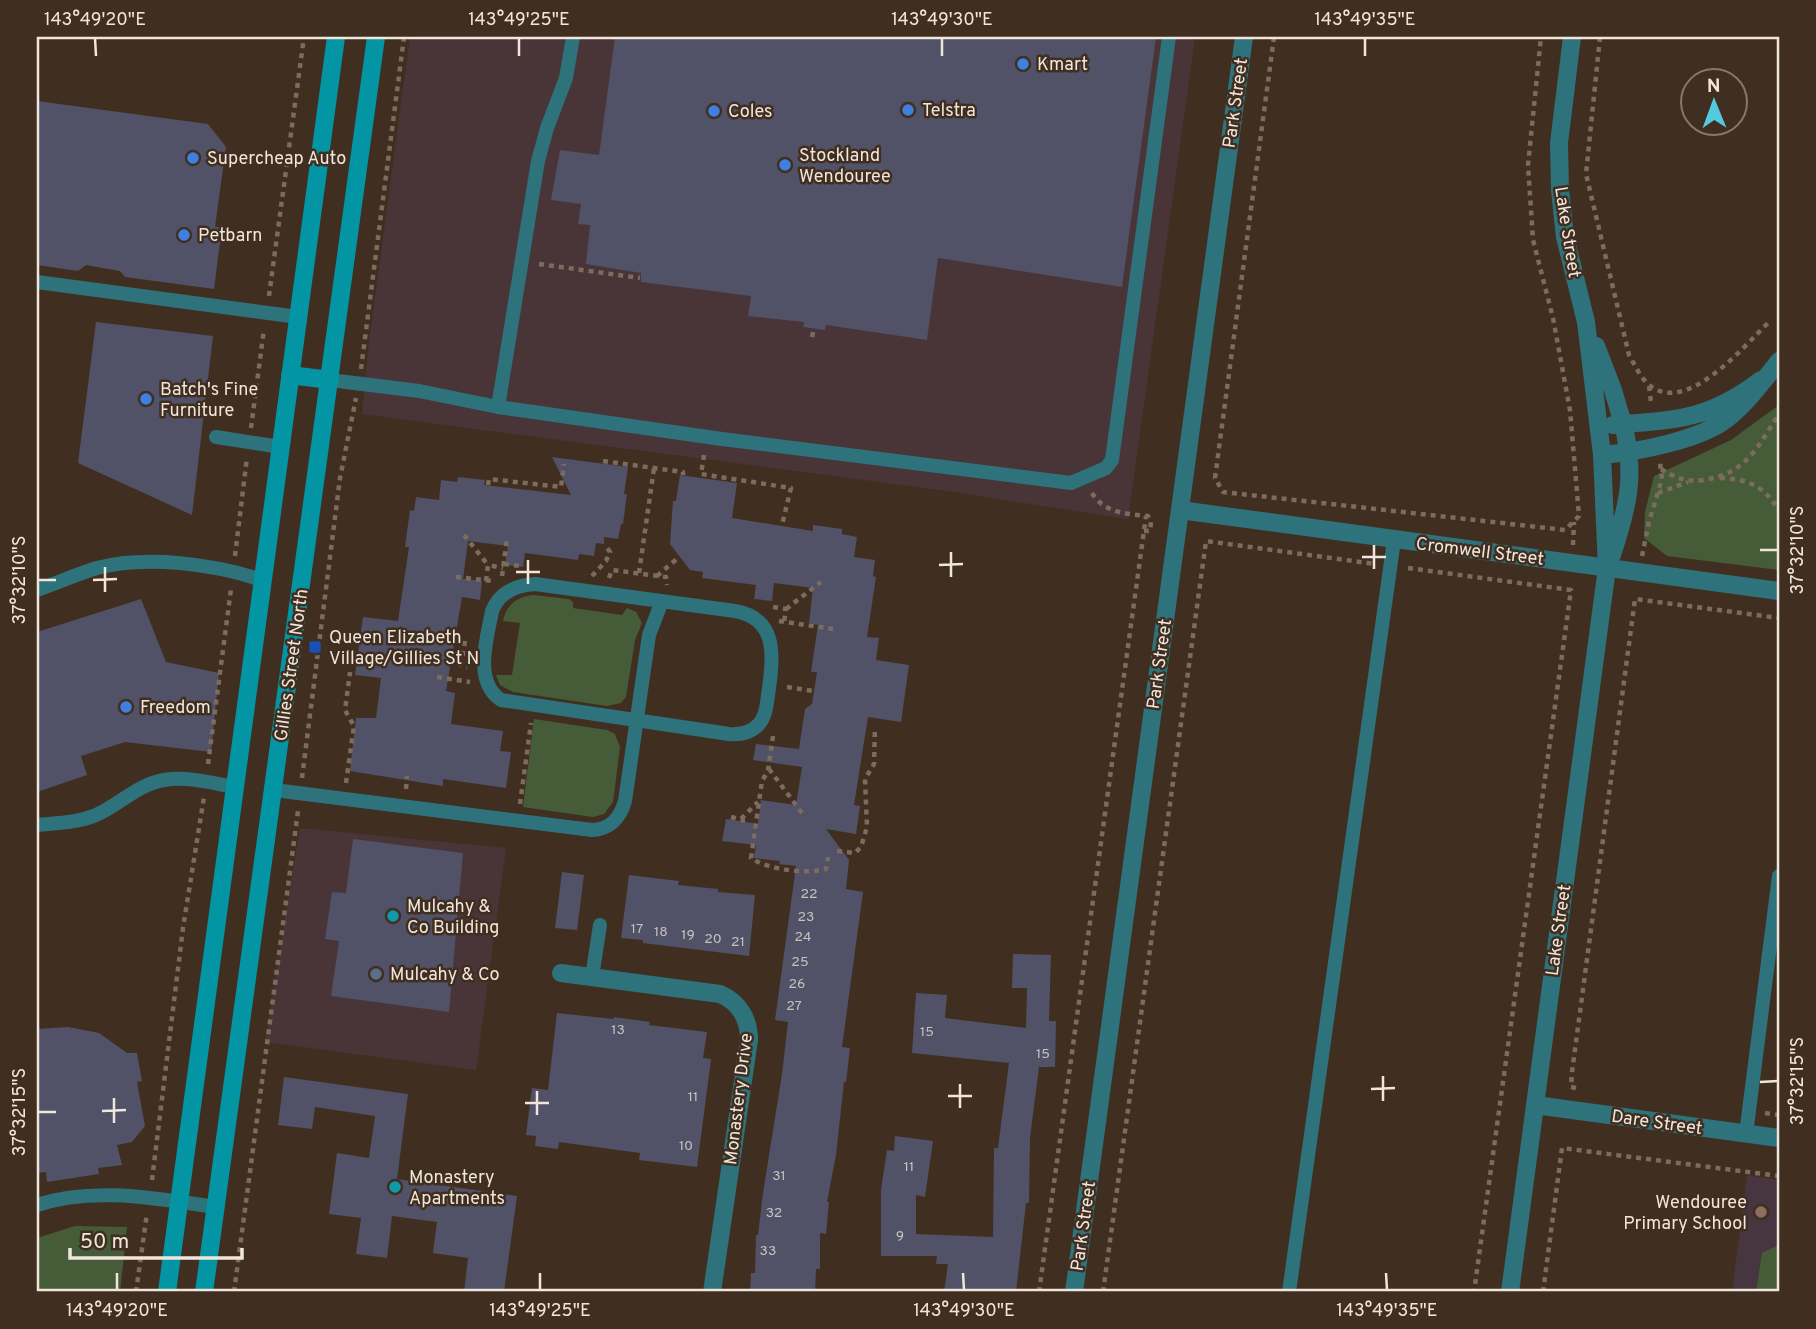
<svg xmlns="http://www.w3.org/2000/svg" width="1816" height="1329" font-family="Overpass,sans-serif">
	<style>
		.commercial { fill: #493538 }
		.education { fill: #47353f }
		.green { fill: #465c39 }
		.building { fill: #515167 }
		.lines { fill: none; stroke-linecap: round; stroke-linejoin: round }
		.path { stroke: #7b6c5e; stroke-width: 4.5; stroke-dasharray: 5 5; stroke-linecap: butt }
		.service { stroke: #2e727b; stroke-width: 14 }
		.minor { stroke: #2e727b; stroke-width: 18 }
		.secondary { stroke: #0395a3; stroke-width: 18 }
		.ticks { fill: none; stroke: #f1e6dc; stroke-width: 2.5 }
		.shop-dot { fill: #3f7fe0; stroke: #402f20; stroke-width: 2.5 }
		.transit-dot { fill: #1a4fb4; stroke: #402f20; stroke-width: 2.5 }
		.culture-dot { fill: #0f9aa8; stroke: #402f20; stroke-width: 2.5 }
		.service-dot { fill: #5c6f8a; stroke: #402f20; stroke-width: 2.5 }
		.education-dot { fill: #8d6e63; stroke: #402f20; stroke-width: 2.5 }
		.labels { text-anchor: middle; stroke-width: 5; stroke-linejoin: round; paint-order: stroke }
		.number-label { font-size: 14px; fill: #c9c1bf }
		.poi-label { font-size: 18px; fill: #f1e6dc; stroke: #402f20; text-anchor: start }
		.street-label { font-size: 18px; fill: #f1e6dc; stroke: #402f20 }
		.neatline { fill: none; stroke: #f1e6dc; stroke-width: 2.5 }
		.ticks-label { font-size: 18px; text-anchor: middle; fill: #f1e6dc }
	</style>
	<rect width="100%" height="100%" fill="#402f20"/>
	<path class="commercial" d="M 410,37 L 1195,37 L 1128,519 L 940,490 L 362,414 L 368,350 Z
		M 300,828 L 506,848 L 476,1070 L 265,1042 Z"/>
	<path class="education" d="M 1747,1175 L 1779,1180 L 1779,1292 L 1732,1292 Z"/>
	<path class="green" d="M 1779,405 L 1779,570 L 1667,556 L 1644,538 L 1645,512 L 1654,476 L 1731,440 Z
		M 533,595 L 569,599 L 573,602 L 573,608 L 622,615 L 627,608 L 636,612 L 642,623 L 635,640 L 626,697 L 621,703 L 607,706 L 513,692 L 500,685 L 496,675 L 512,675 L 520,623 L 503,621 C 506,605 517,597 533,595 Z
		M 534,719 L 607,730 L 615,734 L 620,747 L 613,802 L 604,814 L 593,817 L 523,807 Z
		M 75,1226 L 127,1227 L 120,1292 L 37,1292 L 37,1238 Z
		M 1779,1245 L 1779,1292 L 1756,1292 L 1762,1253 Z"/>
	<path class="building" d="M 615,37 L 1156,37 L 1122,287 L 938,258 L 927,340 L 826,325 L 825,330 L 803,327 L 804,322 L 748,316 L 751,296 L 641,282 L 641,273 L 586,264 L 590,225 L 578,224 L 581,204 L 551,200 L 560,150 L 599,155 Z
		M 37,101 L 208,124 L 226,147 L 215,227 L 222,227 L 214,289 L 125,277 L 120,271 L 86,265 L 78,271 L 37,265 Z
		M 96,322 L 213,336 L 192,515 L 78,463 Z
		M 552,457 L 628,467 L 624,494 L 627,494 L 623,524 L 621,524 L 618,539 L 604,537 L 604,544 L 596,543 L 594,556 L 579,554 L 578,560 L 525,553 L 523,567 L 505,565 L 508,546 L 468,541 L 463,579 L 482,581 L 480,600 L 462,597 L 446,691 L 455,693 L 451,724 L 503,731 L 500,751 L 511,752 L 506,788 L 443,779 L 443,786 L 350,771 L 356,718 L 376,718 L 381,678 L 355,675 L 363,617 L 398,621 L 409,547 L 405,547 L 410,510 L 414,511 L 416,497 L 439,500 L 441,480 L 457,482 L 458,477 L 485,480 L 484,485 L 571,495 Z
		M 680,475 L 737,483 L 732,518 L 813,531 L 813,525 L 842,529 L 842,534 L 857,537 L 854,557 L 875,560 L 873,576 L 876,577 L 867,637 L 879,638 L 876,660 L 909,665 L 901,722 L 868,717 L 854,805 L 860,806 L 856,834 L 826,829 L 849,860 L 846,889 L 863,892 L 842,1047 L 850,1048 L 846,1082 L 844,1082 L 836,1155 L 827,1202 L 829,1202 L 826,1234 L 820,1233 L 820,1269 L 816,1269 L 815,1292 L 750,1292 L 751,1273 L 755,1273 L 756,1235 L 758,1235 L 763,1193 L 782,1074 L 788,1022 L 775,1020 L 796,866 L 779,864 L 780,861 L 754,858 L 756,845 L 722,841 L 726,819 L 758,824 L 761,800 L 796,805 L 802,767 L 753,760 L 756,744 L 799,749 L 805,709 L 812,704 L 817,672 L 811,672 L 818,625 L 809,623 L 813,588 L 774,583 L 772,601 L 754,599 L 756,585 L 702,578 L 703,572 L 690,570 L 670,544 L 673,501 L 676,501 Z
		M 141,599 L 166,662 L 219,673 L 211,752 L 125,742 L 81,756 L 87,775 L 37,792 L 37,632 Z
		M 353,839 L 463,853 L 449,1012 L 331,996 L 339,941 L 325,939 L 332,892 L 346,893 Z
		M 562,872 L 584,875 L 577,930 L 555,928 Z
		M 629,875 L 679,881 L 678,885 L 718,889 L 718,892 L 755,895 L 749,956 L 643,943 L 643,940 L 621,938 Z
		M 1013,954 L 1051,955 L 1049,1021 L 1056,1021 L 1055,1067 L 1039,1067 L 1030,1138 L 1029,1203 L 1026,1203 L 1016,1292 L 944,1292 L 948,1264 L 936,1264 L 937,1256 L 881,1256 L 881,1190 L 887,1150 L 894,1151 L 895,1136 L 933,1141 L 925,1197 L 916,1195 L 916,1234 L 993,1237 L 994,1148 L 998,1148 L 1009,1063 L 912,1053 L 916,993 L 947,995 L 945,1018 L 1026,1028 L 1027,988 L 1012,988 Z
		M 557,1013 L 614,1019 L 614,1017 L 650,1022 L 649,1025 L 707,1032 L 703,1058 L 711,1059 L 697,1167 L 639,1160 L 640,1153 L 559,1142 L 558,1149 L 535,1146 L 536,1136 L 526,1135 L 532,1088 L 548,1090 Z
		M 68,1027 L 99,1033 L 127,1053 L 137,1053 L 142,1081 L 137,1082 L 145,1126 L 132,1142 L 117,1145 L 122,1165 L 98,1168 L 99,1174 L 47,1182 L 46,1172 L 37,1173 L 37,1029 Z
		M 284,1077 L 408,1094 L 397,1179 L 517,1196 L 504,1292 L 464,1292 L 468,1258 L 433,1253 L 437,1222 L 392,1216 L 387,1258 L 356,1254 L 361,1218 L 329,1214 L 337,1153 L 369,1158 L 375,1116 L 315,1107 L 312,1129 L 278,1125 Z"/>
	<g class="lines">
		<path class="path" d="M 1274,37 L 1215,478 L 1223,492 L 1565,530 L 1579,516 L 1570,410 L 1553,318 L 1533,240 L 1528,165 L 1541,37
			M 1600,37 L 1586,174 L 1629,355 C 1635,365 1639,375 1647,383 C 1684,419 1744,346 1768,323
			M 539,264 L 640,278
			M 269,296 L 304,37
			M 812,337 L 814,329
			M 361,369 L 404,37
			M 1649,386 L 1651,402
			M 251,428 L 264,329
			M 704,455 L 701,474 L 791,488 L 782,525
			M 603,461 L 683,472 L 683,475
			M 1661,469 C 1675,478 1686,482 1703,480 C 1746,474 1757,448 1779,414
			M 1720,478 C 1748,479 1765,486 1779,511
			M 488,485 L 489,479 L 561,487 L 564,464
			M 1092,493 C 1104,513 1127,514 1148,516 L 1151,522 L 1150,531 L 1144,531
			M 1658,493 L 1688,482
			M 464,535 L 488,565
			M 1573,545 L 1574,522
			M 235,556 L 247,457
			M 1642,556 L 1649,522 L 1662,479 L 1660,463
			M 504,564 L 520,566
			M 1408,568 L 1571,590 L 1474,1292
			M 639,573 L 654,468
			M 502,576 L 507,539
			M 592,576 L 606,561 L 610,552 L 606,546
			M 657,576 L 679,557
			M 456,577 L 493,581
			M 609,578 L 612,570 L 666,577 L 667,585
			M 486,581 L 488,565 L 503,568
			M 773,607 L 786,609 L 784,622
			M 786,609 L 821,582
			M 779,621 L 833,629
			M 465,641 L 461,665 L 467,667
			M 437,677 L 470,682
			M 787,687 L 813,691
			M 773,736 L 768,771 L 762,781 L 751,858 C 766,869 808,875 826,869 L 828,857
			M 208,764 L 231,589
			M 769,769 L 802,813
			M 302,778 L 340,478 L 356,398
			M 346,783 L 354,726 L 345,710 L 350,672
			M 406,789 L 407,776
			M 520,804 L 531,723
			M 731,817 L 743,820 L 742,825
			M 741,819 L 758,802
			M 837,851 L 855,853 L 861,847 L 867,827 L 865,779 L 874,764 L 875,727
			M 1576,1088 L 1571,1087 L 1572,1072 L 1635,599 L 1779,618
			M 1765,1113 L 1779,1115
			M 152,1180 L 183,928 L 204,797
			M 136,1292 L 147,1213
			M 234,1292 L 298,811
			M 1039,1292 L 1146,516
			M 1103,1292 L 1206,541 L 1375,564
			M 1543,1292 L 1562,1148 L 1779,1176"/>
		<path class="service" d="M 37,282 L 298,317
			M 330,380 L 419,391 L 498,407 L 722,439 L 1071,483 L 1106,468 L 1112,460 L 1169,37
			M 498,407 L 538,161 L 547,128 L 566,78 L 573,37
			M 216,437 L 280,447
			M 535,584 L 735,611 C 776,618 774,654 769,688 C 767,700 767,715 759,724 C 751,733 741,735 729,734 L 501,700 C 473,681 487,639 492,611 C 499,593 516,585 535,584 Z
			M 37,590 C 57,583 77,574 97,568 C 146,555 214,564 262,580
			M 274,790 L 592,830 C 611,829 620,818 625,801 L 649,635 L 662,601
			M 37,825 C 57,823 77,823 96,815 C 119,805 138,784 164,780 C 187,776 212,783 234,787
			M 592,977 L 600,925
			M 1746,1134 L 1779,876
			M 37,1205 C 95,1186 157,1199 216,1207
			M 1289,1292 L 1394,540"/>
		<path class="minor" d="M 1596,346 L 1613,390 L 1623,424 C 1681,420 1713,417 1761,380
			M 1602,455 C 1637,452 1701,440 1728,418 C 1747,403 1764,380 1779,361
			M 1180,510 L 1779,591
			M 1612,555 C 1628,506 1636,475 1623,424 L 1613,425
			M 561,973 L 720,994 C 739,1002 749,1019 749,1040 L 712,1292
			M 1535,1105 L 1779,1138
			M 1074,1292 L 1244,37
			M 1510,1292 L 1607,568 L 1602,455 L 1586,322 L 1565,237 L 1560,190 L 1559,143 L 1572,37"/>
		<path class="secondary" d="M 290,375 L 330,380
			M 167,1292 L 336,37
			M 204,1292 L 376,37"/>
	</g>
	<path class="ticks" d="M 95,38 L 96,56M 519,38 L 519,56M 942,38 L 942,56M 1365,38 L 1365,56M 1374,545 L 1374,569M 1760,550 L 1778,550M 951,552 L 951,577M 1362,557 L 1386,557M 528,560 L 528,584M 939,565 L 963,564M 105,567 L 105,592M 516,572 L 540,572M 38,580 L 56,580M 93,580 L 117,579M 1383,1076 L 1383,1101M 1760,1082 L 1778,1081M 960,1084 L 960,1108M 1371,1089 L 1395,1088M 537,1091 L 537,1115M 948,1096 L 972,1096M 114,1098 L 114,1123M 525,1103 L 549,1103M 102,1111 L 126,1110M 38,1112 L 56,1112M 117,1273 L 117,1290M 540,1273 L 540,1290M 963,1273 L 964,1290M 1386,1273 L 1387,1290"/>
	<g class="shop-dot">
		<circle cx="1023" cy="64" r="7"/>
		<circle cx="908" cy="110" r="7"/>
		<circle cx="714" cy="111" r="7"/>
		<circle cx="193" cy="158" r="7"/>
		<circle cx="785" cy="165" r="7"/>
		<circle cx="184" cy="235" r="7"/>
		<circle cx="146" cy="399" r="7"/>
		<circle cx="126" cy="707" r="7"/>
	</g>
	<rect class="transit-dot" x="308" y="640" width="14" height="14" rx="3.5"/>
	<g class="culture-dot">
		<circle cx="393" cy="916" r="7"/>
		<circle cx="395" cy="1187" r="7"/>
	</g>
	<circle class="service-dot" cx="376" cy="974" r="7"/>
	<circle class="education-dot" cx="1761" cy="1212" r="7"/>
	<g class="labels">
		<g class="number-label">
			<text x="809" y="898">22</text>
			<text x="806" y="921">23</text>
			<text x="637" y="933">17</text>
			<text x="661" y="936">18</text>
			<text x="688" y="939">19</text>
			<text x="803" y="941">24</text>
			<text x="713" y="943">20</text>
			<text x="738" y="946">21</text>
			<text x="800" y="966">25</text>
			<text x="797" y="988">26</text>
			<text x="794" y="1010">27</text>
			<text x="618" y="1034">13</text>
			<text x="927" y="1036">15</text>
			<text x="1043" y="1058">15</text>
			<text x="693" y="1101">11</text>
			<text x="686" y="1150">10</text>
			<text x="909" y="1171">11</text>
			<text x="779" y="1180">31</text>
			<text x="774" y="1217">32</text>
			<text x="900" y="1240">9</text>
			<text x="768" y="1255">33</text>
		</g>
		<g class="poi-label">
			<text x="1037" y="70">Kmart</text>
			<text x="922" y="116">Telstra</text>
			<text x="728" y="117">Coles</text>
			<text x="799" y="161">Stockland<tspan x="799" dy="21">Wendouree</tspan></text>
			<text x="207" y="164">Supercheap Auto</text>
			<text x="198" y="241">Petbarn</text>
			<text x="160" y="395">Batch's Fine<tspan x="160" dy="21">Furniture</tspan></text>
			<text x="329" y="643">Queen Elizabeth<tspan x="329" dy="21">Village/Gillies St N</tspan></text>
			<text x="140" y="713">Freedom</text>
			<text x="407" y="912">Mulcahy &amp;<tspan x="407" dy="21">Co Building</tspan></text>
			<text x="390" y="980">Mulcahy &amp; Co</text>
			<text x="409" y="1183">Monastery<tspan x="409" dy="21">Apartments</tspan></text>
			<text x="1747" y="1208" text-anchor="end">Wendouree<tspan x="1747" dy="21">Primary School</tspan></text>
		</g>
		<g class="street-label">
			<text transform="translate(1235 103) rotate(-82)" y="6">Park Street</text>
			<text transform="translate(1568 232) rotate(81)" y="6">Lake Street</text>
			<text transform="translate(1480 551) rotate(7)" y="6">Cromwell Street</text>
			<text transform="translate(1159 664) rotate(-82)" y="6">Park Street</text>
			<text transform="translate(291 665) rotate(-82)" y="6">Gillies Street North</text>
			<text transform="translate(1558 930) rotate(-82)" y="6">Lake Street</text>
			<text transform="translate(738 1099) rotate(-83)" y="6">Monastery Drive</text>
			<text transform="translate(1657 1122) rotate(8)" y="6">Dare Street</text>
			<text transform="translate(1083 1226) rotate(-82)" y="6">Park Street</text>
		</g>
	</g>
	<rect width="1816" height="1329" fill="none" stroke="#402f20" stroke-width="77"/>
	<g transform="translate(1714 102) rotate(359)"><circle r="33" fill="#402f20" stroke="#87786b" stroke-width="2"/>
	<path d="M0-5L12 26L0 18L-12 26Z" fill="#54cade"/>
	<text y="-10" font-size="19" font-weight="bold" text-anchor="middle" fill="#f1e6dc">N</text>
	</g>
	<path d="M70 1248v10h172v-10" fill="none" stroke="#f1e6dc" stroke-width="3.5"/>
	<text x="80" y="1248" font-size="21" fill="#f1e6dc" stroke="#402f20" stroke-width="5" paint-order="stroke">50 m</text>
	<rect x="38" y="38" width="1740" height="1252" class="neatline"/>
	<g class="ticks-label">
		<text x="95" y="25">143°49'20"E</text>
		<text x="519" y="25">143°49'25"E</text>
		<text x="942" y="25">143°49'30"E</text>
		<text x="1365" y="25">143°49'35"E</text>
		<text transform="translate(1797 550) rotate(-90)" y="6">37°32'10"S</text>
		<text transform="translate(19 580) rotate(-90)" y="6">37°32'10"S</text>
		<text transform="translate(1797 1081) rotate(-90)" y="6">37°32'15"S</text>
		<text transform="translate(19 1112) rotate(-90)" y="6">37°32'15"S</text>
		<text x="117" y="1316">143°49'20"E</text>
		<text x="540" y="1316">143°49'25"E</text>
		<text x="964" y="1316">143°49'30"E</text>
		<text x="1387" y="1316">143°49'35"E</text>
	</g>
</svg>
